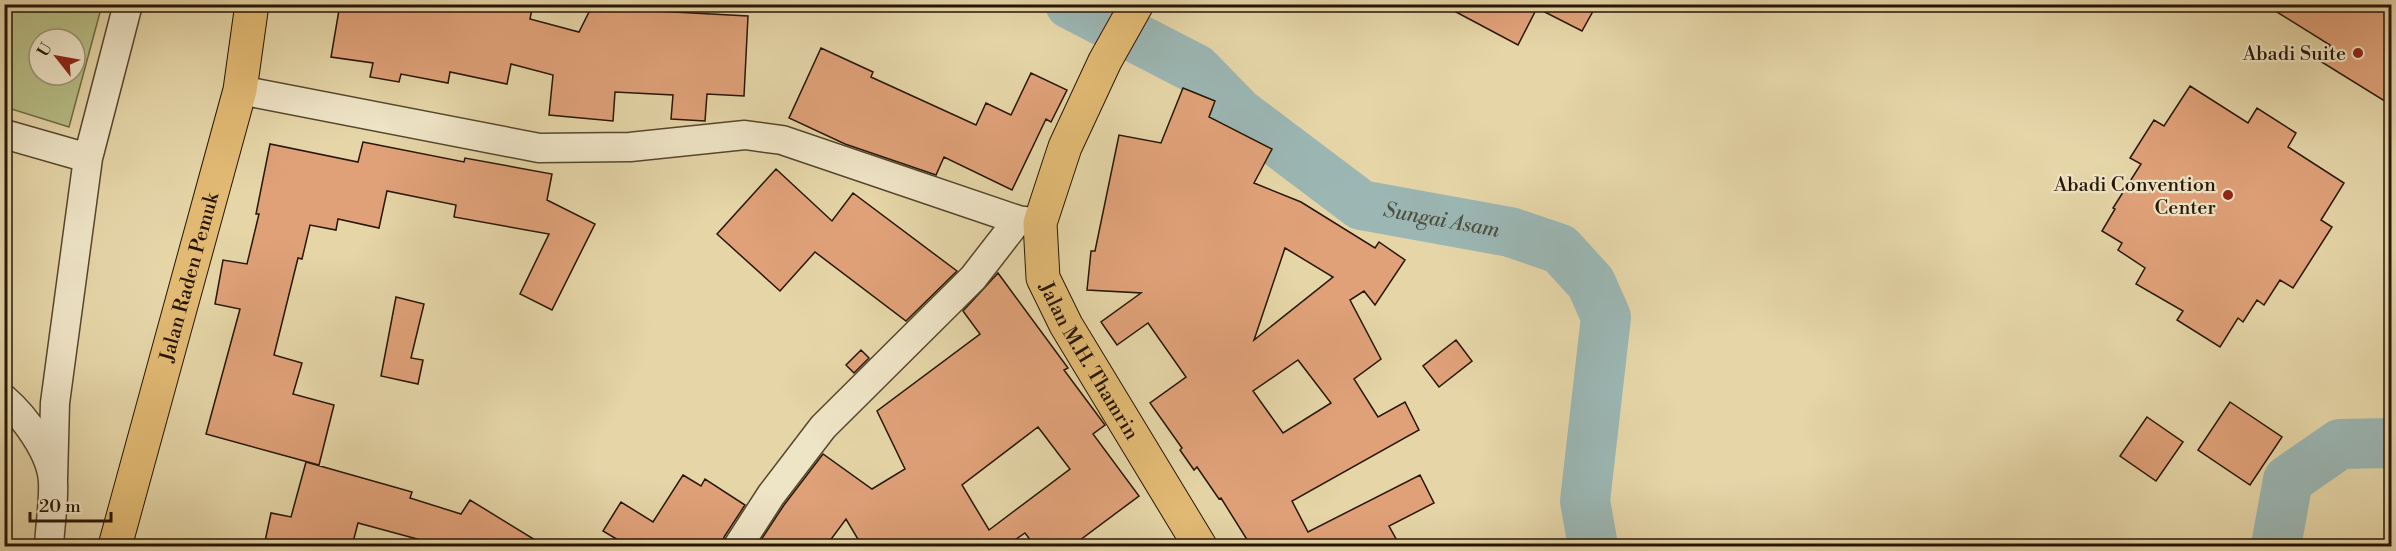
<svg xmlns="http://www.w3.org/2000/svg" width="2396" height="551" font-family="'Libre Bodoni',serif">
	<style>
		.green { fill: #b7bd85; stroke: #6f6a44; stroke-width: 1.5; fill-rule: evenodd }
		.lines { fill: none; stroke-linecap: round; stroke-linejoin: round }
		.river { stroke: #9bb6b3; stroke-width: 50 }
		.building { fill: #e0a179; stroke: #271604; stroke-width: 1.5; fill-rule: evenodd }
		.minor-casing { stroke: #56462d; stroke-width: 31 }
		.highway-casing { stroke: #271604; stroke-width: 35 }
		.minor { stroke: #eee4c6; stroke-width: 28 }
		.highway { stroke: #e2ba74; stroke-width: 33 }
		.poi-dot { fill: #8f2418; stroke: #eee4c6; stroke-width: 2 }
		.labels { text-anchor: middle; stroke-width: 4.5; stroke-linejoin: round; paint-order: stroke }
		.poi-label { font-size: 20px; fill: #271604; stroke: #eee4c6; text-anchor: end }
		.street-label { font-size: 20px; fill: #271604; stroke: #eee4c6 }
		.water-label { font-size: 21px; font-style: italic; fill: #504e41; stroke: #eee4c6 }
	</style>
	<rect width="100%" height="100%" fill="#e5d5a7"/>
	<filter id="stains"><feTurbulence type="fractalNoise" baseFrequency=".00333" numOctaves="4"/><feColorMatrix values="0 0 0 0 .2 0 0 0 0 .09 0 0 0 0 .02 0 0 0 .5 -.17"/></filter>
	<radialGradient id="worn" r=".72"><stop offset=".6" stop-color="#630" stop-opacity="0"/><stop offset="1" stop-color="#630" stop-opacity=".3"/></radialGradient>
	<path class="green" d="M 4,5 L 102,5 L 69,127 L 5,107 ZM 39,39 L 75,39 L 75,75 L 39,75 Z"/>
	<g class="lines">
		<g class="river">
			<path id="s1" d="M 1070,4 L 1196,69 L 1239,113 L 1361,205 L 1510,232 L 1560,249 L 1591,283 L 1606,317 L 1585,501 L 1593,546"/>
			<path d="M 2276,546 L 2288,480 L 2340,444 L 2392,443"/>
		</g>
	</g>
	<path class="building" d="M 340,4 L 533,4 L 530,19 L 579,32 L 593,4 L 660,4 L 656,11 L 748,16 L 744,96 L 707,94 L 705,121 L 671,119 L 673,95 L 615,92 L 613,121 L 549,115 L 553,75 L 511,64 L 507,84 L 450,72 L 448,83 L 401,74 L 399,82 L 370,77 L 373,63 L 331,57 Z
		M 1441,4 L 1597,4 L 1582,31 L 1537,8 L 1518,45 Z
		M 2264,4 L 2391,4 L 2391,105 L 2320,61 L 2330,45 Z
		M 821,48 L 873,72 L 871,77 L 976,125 L 986,103 L 1011,115 L 1031,73 L 1067,90 L 1051,122 L 1046,119 L 1012,190 L 944,157 L 936,175 L 845,144 L 789,118 Z
		M 2190,86 L 2248,123 L 2257,108 L 2296,133 L 2288,147 L 2344,183 L 2321,220 L 2332,227 L 2293,288 L 2280,280 L 2264,305 L 2257,300 L 2243,322 L 2238,318 L 2220,347 L 2177,320 L 2183,311 L 2136,284 L 2145,268 L 2118,250 L 2122,243 L 2102,231 L 2115,209 L 2113,208 L 2141,164 L 2130,158 L 2154,120 L 2164,126 Z
		M 1183,88 L 1215,101 L 1209,117 L 1272,149 L 1254,183 L 1301,202 L 1375,248 L 1379,242 L 1405,260 L 1375,305 L 1364,291 L 1350,300 L 1381,359 L 1354,379 L 1378,417 L 1405,402 L 1419,430 L 1292,501 L 1308,532 L 1420,475 L 1434,503 L 1389,526 L 1400,546 L 1251,546 L 1221,498 L 1219,499 L 1197,467 L 1194,470 L 1180,450 L 1182,448 L 1150,403 L 1186,377 L 1148,323 L 1117,345 L 1101,322 L 1141,293 L 1087,290 L 1091,251 L 1095,251 L 1119,135 L 1161,143 ZM 1285,248 L 1333,277 L 1254,340 ZM 1298,360 L 1331,403 L 1283,433 L 1253,391 Z
		M 363,142 L 464,162 L 465,158 L 552,174 L 547,200 L 595,224 L 552,310 L 520,294 L 549,234 L 454,217 L 456,205 L 387,191 L 379,228 L 338,219 L 336,230 L 310,225 L 302,259 L 298,258 L 274,355 L 302,363 L 293,394 L 334,405 L 319,465 L 206,434 L 240,309 L 215,304 L 223,260 L 247,264 L 259,214 L 256,214 L 270,144 L 358,162 Z
		M 776,169 L 832,221 L 853,193 L 957,271 L 906,321 L 815,252 L 780,291 L 717,234 Z
		M 998,273 L 1068,368 L 1064,370 L 1102,421 L 1105,425 L 1093,434 L 1139,496 L 1072,546 L 1035,546 L 1025,533 L 1006,546 L 862,546 L 846,519 L 826,546 L 757,546 L 784,505 L 823,454 L 872,489 L 905,469 L 877,411 L 980,334 L 963,311 ZM 1038,427 L 1070,469 L 989,530 L 962,485 Z
		M 396,297 L 424,304 L 411,358 L 423,360 L 418,384 L 381,376 Z
		M 1456,340 L 1472,361 L 1439,387 L 1423,366 Z
		M 861,350 L 869,358 L 854,373 L 846,365 Z
		M 2230,402 L 2282,437 L 2250,485 L 2198,450 Z
		M 2147,417 L 2183,442 L 2156,481 L 2120,456 Z
		M 306,462 L 412,492 L 410,498 L 461,514 L 470,500 L 545,546 L 443,546 L 358,523 L 352,546 L 264,546 L 271,513 L 291,517 Z
		M 683,475 L 701,486 L 705,479 L 745,505 L 724,537 L 722,546 L 628,546 L 603,531 L 621,502 L 653,522 Z"/>
	<g class="lines">
		<defs>
			<path id="minor" d="M 240,90 L 539,148 L 630,147 L 745,135 L 782,140 L 1018,220 L 1040,223
				M 4,134 L 88,158
				M 4,399 C 25,417 52,454 53,482 C 54,503 50,525 49,546
				M 53,479 L 55,403 L 88,158 L 128,4
				M 738,546 L 771,495 L 823,427 L 973,278 L 1018,220"/>
			<g id="highway">
				<path id="s2" d="M 1137,4 L 1105,61 L 1065,147 L 1040,223 L 1043,278 L 1066,325 L 1200,546"/>
				<path id="s3" d="M 115,546 L 240,90 L 252,4"/>
			</g>
		</defs>
		<use href="#minor" class="minor-casing"/>
		<use href="#highway" class="highway-casing"/>
		<use href="#minor" class="minor"/>
		<use href="#highway" class="highway"/>
	</g>
	<g class="poi-dot">
		<circle cx="2358" cy="53" r="6"/>
		<circle cx="2228" cy="195" r="6"/>
	</g>
	<g class="labels">
		<g class="poi-label">
			<text x="2346" y="60">Abadi Suite</text>
			<text x="2216" y="191">Abadi Convention<tspan x="2216" dy="23">Center</tspan></text>
		</g>
		<g class="street-label">
			<text dy="7" stroke="none"><textPath href="#s3" startOffset="279">Jalan Raden Pemuk</textPath></text>
			<text dy="7" stroke="none"><textPath href="#s2" startOffset="390">Jalan M.H. Thamrin</textPath></text>
		</g>
		<g class="water-label">
			<text dy="7" stroke="none"><textPath href="#s1" startOffset="438">Sungai Asam</textPath></text>
		</g>
	</g>
	<rect width="2396" height="551" fill="none" stroke="#e5d5a7" stroke-width="24"/>
	<rect x="6" y="6" width="2384" height="539" fill="none" stroke="#271604" stroke-width="3"/>
	<rect x="12" y="12" width="2372" height="527" fill="none" stroke="#271604" stroke-width="1.5"/>
	<g transform="translate(57 57) rotate(301)"><circle r="28" fill="#eee4c6" stroke="#9e9278" stroke-width="1.5"/>
	<path d="M0-4.5L10 22L0 15L-10 22Z" fill="#8f2418"/>
	<text y="-9" font-size="16" font-weight="bold" text-anchor="middle" fill="#271604">U</text>
	</g>
	<path d="M30 512v9h81v-9" fill="none" stroke="#271604" stroke-width="3"/>
	<text x="39" y="512" font-size="18" fill="#271604" stroke="#eee4c6" stroke-width="4.5" paint-order="stroke">20 m</text>
	<rect width="100%" height="100%" filter="url(#stains)"/>
	<rect width="100%" height="100%" fill="url(#worn)"/>
</svg>
